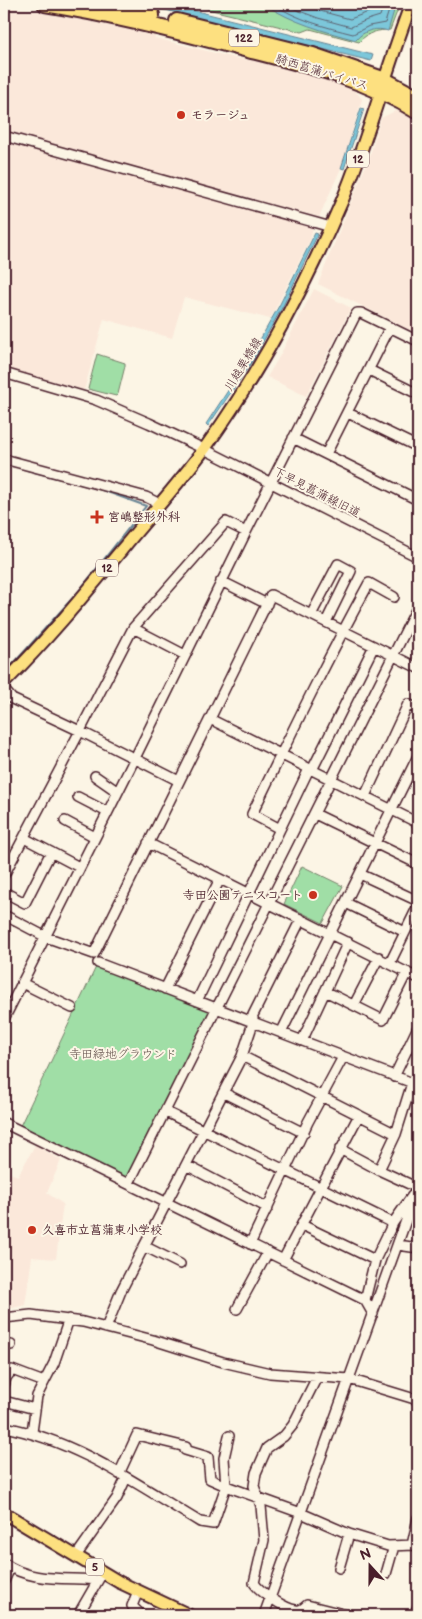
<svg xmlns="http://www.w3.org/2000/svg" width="422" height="1619" font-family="'Balsamiq Sans','Klee One',sans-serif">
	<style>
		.built { fill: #fbe8da }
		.green { fill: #a0dea6; stroke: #757e68 }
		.water { fill: #7bc7da; stroke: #678494 }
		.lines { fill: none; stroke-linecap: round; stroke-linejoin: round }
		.shore { stroke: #5e6271; stroke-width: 1 }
		.stream { stroke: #678494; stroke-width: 2 }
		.minor-casing { stroke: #4a1f2b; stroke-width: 12 }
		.major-casing { stroke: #4a1f2b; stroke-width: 15 }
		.highway-casing { stroke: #4a1f2b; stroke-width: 18 }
		.minor { stroke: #fcf5e5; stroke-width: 9 }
		.major { stroke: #fde080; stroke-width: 11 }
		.highway { stroke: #fde080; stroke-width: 14 }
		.poi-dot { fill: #c8321e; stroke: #fcf5e5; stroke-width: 2 }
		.labels { text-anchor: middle; stroke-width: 4; stroke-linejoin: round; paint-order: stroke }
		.shield { fill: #fcf5e5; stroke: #7f5f63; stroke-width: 1 }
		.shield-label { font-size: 11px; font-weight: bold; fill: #4a1f2b }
		.street-label { font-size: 12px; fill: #4a1f2b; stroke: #fcf5e5 }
		.poi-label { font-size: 12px; font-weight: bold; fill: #4a1f2b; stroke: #fcf5e5; text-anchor: start }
		.park-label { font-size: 12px; fill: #604f4a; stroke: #fcf5e5 }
	</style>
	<rect width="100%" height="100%" fill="#fcf5e5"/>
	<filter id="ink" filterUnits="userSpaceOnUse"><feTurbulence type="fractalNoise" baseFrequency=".02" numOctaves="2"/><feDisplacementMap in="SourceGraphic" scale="10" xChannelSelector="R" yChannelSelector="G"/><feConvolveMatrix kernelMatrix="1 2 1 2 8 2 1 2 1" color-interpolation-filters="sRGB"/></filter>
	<g filter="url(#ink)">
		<path class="built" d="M 4,7 L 43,11 L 155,35 L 155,38 L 235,58 L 270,63 L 353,88 L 362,99 L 342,166 L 319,217 L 156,173 L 4,130 Z
			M 395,111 L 401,111 L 418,121 L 418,334 L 318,284 L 370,155 L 381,118 Z
			M 4,142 L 313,227 L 310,240 L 270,319 L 184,297 L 172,338 L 104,319 L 84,390 L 4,368 Z
			M 314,289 L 351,308 L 306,396 L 267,377 L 279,357 Z
			M 35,1145 L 61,1160 L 47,1193 L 63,1204 L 56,1259 L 32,1257 L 25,1305 L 4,1310 L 4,1171 L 18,1176 Z"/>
		<path class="green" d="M 187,4 L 400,4 L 390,30 C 378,30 368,32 359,42 L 310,29 L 302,32 Z
			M 97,354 L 125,363 L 125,366 L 118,394 L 116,396 L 88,389 Z
			M 302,866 L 343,886 L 323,923 L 284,904 Z
			M 96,967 L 214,1011 L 127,1180 L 19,1128 Z"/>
		<path class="water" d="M 141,4 L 168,4 L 373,55 L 371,61 Z
			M 264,4 L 396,4 L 388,31 C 377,27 364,30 356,40 C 323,31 293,23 264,4 Z
			M 361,108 L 364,109 L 344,169 L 341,168 Z
			M 315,233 L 318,234 L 283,306 L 251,363 L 208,426 L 206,424 L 252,354 L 280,304 Z"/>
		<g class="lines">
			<path class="shore" d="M 273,4 C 298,20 325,27 353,34 L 369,26 L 385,23 L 391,4
				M 285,4 L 297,10 L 318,18 L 351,27 L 367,20 L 380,16 L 384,4
				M 300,4 L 320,11 L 350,19 L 374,10 L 377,4"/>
			<path class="stream" d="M 4,674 L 78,592 L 146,506 L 99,489 L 27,470"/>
			<defs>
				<path id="minor" d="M 4,136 L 331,227
					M 369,370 L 418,394
					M 4,373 L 96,400 L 149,423 L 204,449 L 418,557
					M 348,413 L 418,447
					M 293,438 L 418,500
					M 326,454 L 390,327
					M 4,459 L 146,497 L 160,504
					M 221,581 L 267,604
					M 311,615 L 338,564 L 351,571 L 326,622
					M 133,628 L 185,655
					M 4,688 L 6,692 L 12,699 L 80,731 L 179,781
					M 210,719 L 418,823
					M 312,770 L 374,646
					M 95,776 L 118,792
					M 365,796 L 408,704 L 418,709
					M 78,797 L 107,812
					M 315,814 L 418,864
					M 65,821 L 95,837
					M 280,829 L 252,814 C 290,736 327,659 369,583 L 394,597
					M 24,838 L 79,867
					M 148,843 L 418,978
					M 360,874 L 418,901
					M 4,875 L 80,731 L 133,628 L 226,522 L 246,532
					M 4,892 L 25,903 L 51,852
					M 346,903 L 405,932
					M 4,915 L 46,937 L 94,954 L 271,595 L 418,668
					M 98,963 L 418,1085
					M 390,963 L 418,906
					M 22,983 L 72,1008
					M 165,989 L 220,879
					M 325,991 L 383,1020 L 407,972
					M 197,1001 L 309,769
					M 354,1005 L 379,957
					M 4,1019 L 135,758 L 246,532 L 355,316 L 357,313 L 361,313 L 418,341
					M 281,1033 L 418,756
					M 302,1041 L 348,942
					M 242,1056 L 396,1134 L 412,1083
					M 394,1077 L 418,1027
					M 224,1093 L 304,1133
					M 166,1112 L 393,1223
					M 4,1123 L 365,1300 L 373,1314
					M 396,1134 L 379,1170 L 418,1188
					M 340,1149 L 379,1170
					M 186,1165 L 268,1208
					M 129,1183 L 418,606
					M 302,1225 L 375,1260
					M 250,1244 L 308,1122 L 343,1057
					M 398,1245 L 418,1248
					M 144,1246 L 180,1264
					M 283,1260 L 359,1115
					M 365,1300 L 375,1260 L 393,1223 L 412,1196
					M 237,1309 L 268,1252
					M 4,1318 L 31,1315 L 83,1322 L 153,1340 L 223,1362 L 270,1373 L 349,1379 L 418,1400
					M 106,1328 L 121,1291 L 242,1056 L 253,1023 L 253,1015 L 301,919
					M 4,1345 L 11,1345
					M 317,1377 L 293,1425 L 284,1436 L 267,1448 L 256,1473 L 254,1486 L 261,1506 L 264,1540 L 254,1583 C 260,1592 285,1609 296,1610 C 300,1611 304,1608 307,1605 L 347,1615
					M 4,1386 L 6,1378 L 12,1370 L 44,1382
					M 4,1401 L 35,1409
					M 4,1427 C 76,1440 138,1485 200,1522 L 213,1524 L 226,1486 L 301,1513 L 349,1534 L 388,1546 L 415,1545 L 418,1546
					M 32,1432 L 37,1396 L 54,1363 L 69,1319
					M 119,1474 L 137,1435 L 186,1447 L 185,1450 L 208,1457 L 210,1479 L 226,1486 L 224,1458 L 229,1436
					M 412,1545 L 418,1518
					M 76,1556 L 117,1498 L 126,1478
					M 4,1563 C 31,1583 67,1577 98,1580
					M 339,1568 L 349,1534
					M 386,1574 L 394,1546
					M 4,1581 L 10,1568
					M 138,1591 L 132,1606 L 141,1615
					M 78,1615 L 100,1577
					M 264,1615 L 418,1187
					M 414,1615 L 418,1607"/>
				<path id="major" d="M 4,683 C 47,640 85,594 124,547 C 151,514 180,482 205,448 C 260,372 305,287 342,201 C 369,137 386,69 411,4
					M 4,1513 L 119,1582 L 189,1615"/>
				<path id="highway" d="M 45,4 C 114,15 181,32 248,50 C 307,65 366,79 418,112
					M 104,4 L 152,15
					M 177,21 L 313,55 L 383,79 L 418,98"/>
			</defs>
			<use href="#minor" class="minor-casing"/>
			<use href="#major" class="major-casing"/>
			<use href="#highway" class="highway-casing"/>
			<use href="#minor" class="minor"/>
			<use href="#major" class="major"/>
			<use href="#highway" class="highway"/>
		</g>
	</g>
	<g class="poi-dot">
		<circle cx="181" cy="115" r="5"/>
		<path d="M94.5 509.5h5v5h5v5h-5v5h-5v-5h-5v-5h5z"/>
		<circle cx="313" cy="895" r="5"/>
		<circle cx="32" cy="1230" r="5"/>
	</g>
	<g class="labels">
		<g class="shield">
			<rect x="229" y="29.5" width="30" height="17" rx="4"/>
			<rect x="347" y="150.5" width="22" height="17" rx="4"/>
			<rect x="96" y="559.5" width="22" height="17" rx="4"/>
			<rect x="86" y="1558.5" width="18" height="17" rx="4"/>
		</g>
		<g class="shield-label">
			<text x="244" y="42">122</text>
			<text x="358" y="163">12</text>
			<text x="107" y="572">12</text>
			<text x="95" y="1571">5</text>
		</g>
		<g class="street-label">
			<text transform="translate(322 72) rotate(17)" y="4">騎西菖蒲バイパス</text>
			<text transform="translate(243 364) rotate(-59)" y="4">川越栗橋線</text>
			<text transform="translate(317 492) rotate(27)" y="4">下早見菖蒲線旧道</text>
		</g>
		<g class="poi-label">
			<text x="191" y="119">モラージュ</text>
			<text x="108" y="521">宮嶋整形外科</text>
			<text x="303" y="899" text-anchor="end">寺田公園テニスコート</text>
			<text x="42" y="1234">久喜市立菖蒲東小学校</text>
		</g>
		<g class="park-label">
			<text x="123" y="1058">寺田緑地グラウンド</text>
		</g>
	</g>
	<rect width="422" height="1619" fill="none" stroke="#fcf5e5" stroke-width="20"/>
	<rect x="10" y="10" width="402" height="1599" fill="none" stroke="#4a1f2b" stroke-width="2" filter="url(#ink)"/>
	<g transform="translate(370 1566) rotate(339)" stroke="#fcf5e5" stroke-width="4" paint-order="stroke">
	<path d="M0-4L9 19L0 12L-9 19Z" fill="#4a1f2b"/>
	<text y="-8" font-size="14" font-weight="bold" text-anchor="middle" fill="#4a1f2b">N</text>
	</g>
</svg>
